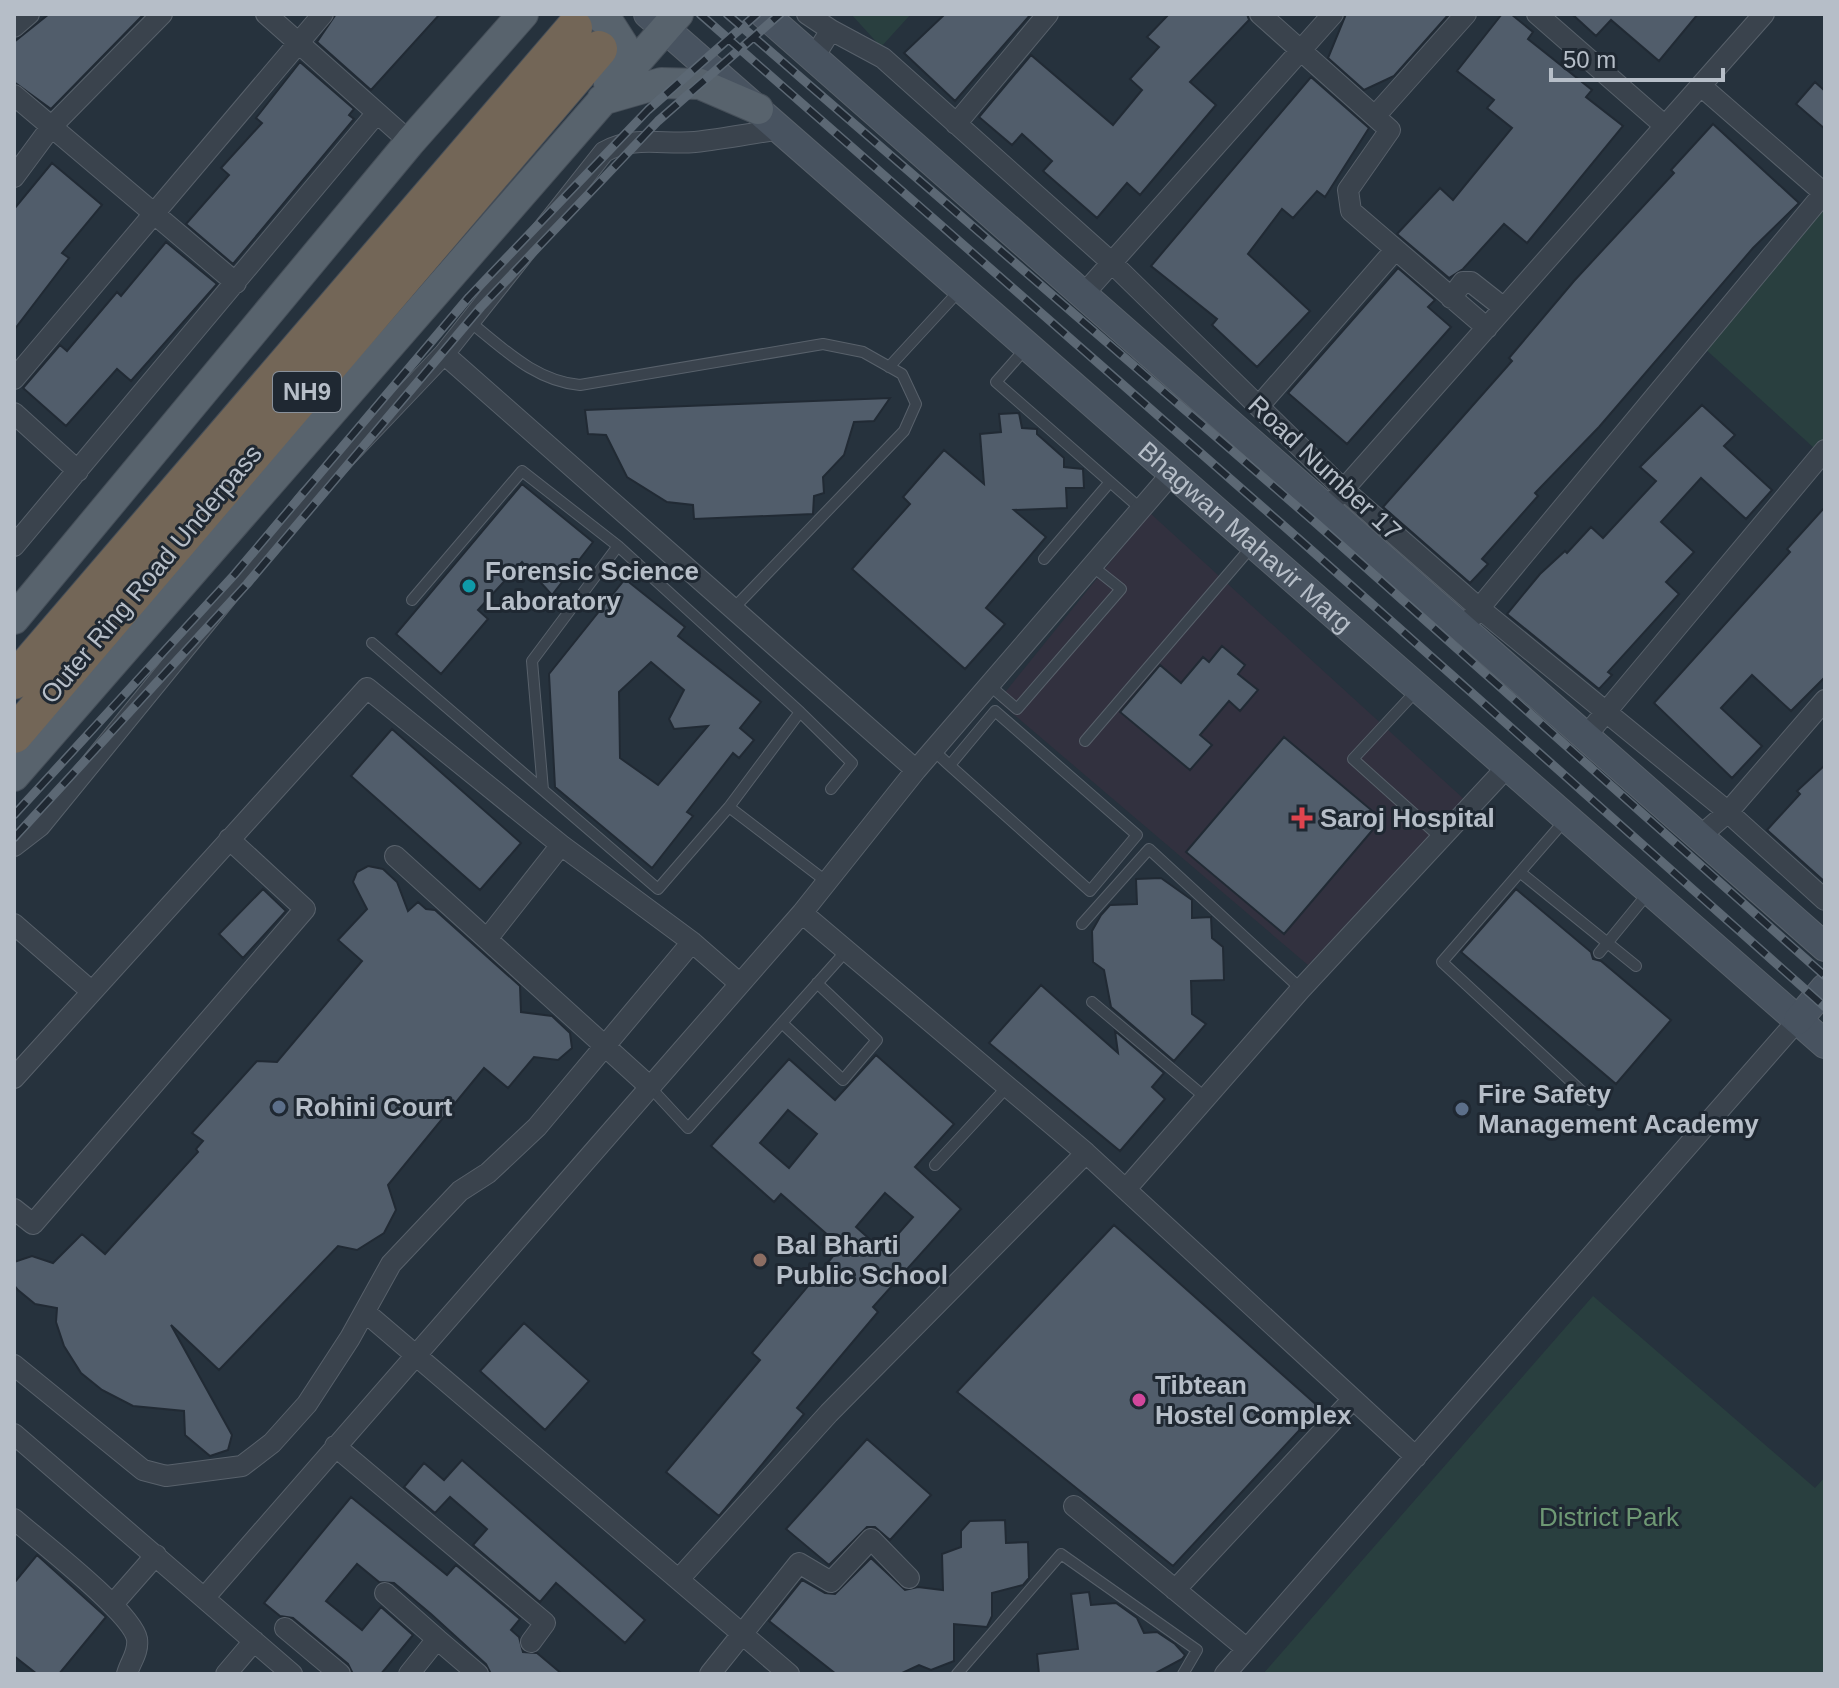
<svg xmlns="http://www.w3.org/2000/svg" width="1839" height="1688" font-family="Helvetica,sans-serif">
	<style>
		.medical { fill: #32313f }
		.green { fill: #293f3f }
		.building { fill: #515d6b; stroke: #212a34; stroke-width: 2; fill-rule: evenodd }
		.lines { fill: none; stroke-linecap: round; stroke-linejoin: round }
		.lane-casing { stroke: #58616b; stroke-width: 12 }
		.street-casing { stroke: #58616b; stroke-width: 22 }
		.secondary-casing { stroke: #58616b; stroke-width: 30 }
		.primary-casing { stroke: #464f59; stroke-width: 32 }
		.highway-casing { stroke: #454e58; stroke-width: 38 }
		.lane { stroke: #3a434d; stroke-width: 10 }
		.street { stroke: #3a434d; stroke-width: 20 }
		.secondary { stroke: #485360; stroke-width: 28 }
		.primary { stroke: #58636d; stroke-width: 30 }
		.highway { stroke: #736657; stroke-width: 36 }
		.rail-casing { stroke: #5c6874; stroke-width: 9 }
		.rail { stroke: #1f2832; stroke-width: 6; stroke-dasharray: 18; stroke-linecap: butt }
		.culture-dot { fill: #0f9aa8; stroke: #1f2832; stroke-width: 3 }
		.health-dot { fill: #e0444e; stroke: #1f2832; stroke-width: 3 }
		.service-dot { fill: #5c6f8a; stroke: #1f2832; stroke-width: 3 }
		.education-dot { fill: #8d6e63; stroke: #1f2832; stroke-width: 3 }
		.hotel-dot { fill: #d1479c; stroke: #1f2832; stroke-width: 3 }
		.labels { text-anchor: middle; stroke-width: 6; stroke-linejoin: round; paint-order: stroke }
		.shield { fill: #1f2832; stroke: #89919b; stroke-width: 2 }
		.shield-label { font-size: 24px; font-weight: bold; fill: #b6bec8 }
		.street-label { font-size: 26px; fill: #b6bec8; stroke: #1f2832 }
		.poi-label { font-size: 26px; font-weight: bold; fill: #b6bec8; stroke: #1f2832; text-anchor: start }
		.park-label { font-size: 26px; fill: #6e9874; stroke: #1f2832 }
	</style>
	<rect width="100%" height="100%" fill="#26323d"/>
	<path class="medical" d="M 1150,513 L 1465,800 L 1308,965 L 998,701 Z"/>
	<path class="green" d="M 851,14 L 911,14 L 881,47 Z
		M 1825,191 L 1825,458 L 1692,337 Z
		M 1593,1296 L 1815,1488 L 1825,1477 L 1825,1674 L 1263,1674 Z"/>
	<path class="building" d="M 49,14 L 144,14 L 51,109 L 14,82 L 14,42 Z
		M 336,14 L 440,14 L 371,90 L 317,42 Z
		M 945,14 L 1031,14 L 955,101 L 904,53 Z
		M 1169,14 L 1247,14 L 1249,20 L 1190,82 L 1216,105 L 1140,195 L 1127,183 L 1097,218 L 1043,171 L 1052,161 L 1022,134 L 1012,145 L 979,117 L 1031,55 L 1113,125 L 1142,90 L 1130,79 L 1159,47 L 1147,37 Z
		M 1346,14 L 1449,14 L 1394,76 L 1364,90 L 1328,58 Z
		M 1502,14 L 1511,14 L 1533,32 L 1528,39 L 1592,90 L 1586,97 L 1623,126 L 1527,243 L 1504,224 L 1463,269 L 1449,278 L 1397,234 L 1440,188 L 1453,200 L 1512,128 L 1487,108 L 1494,100 L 1457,71 Z
		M 1572,14 L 1698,14 L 1659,61 L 1611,20 L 1596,36 Z
		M 300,62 L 354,109 L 349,115 L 354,119 L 233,264 L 186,224 L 229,175 L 221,168 L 262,123 L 256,118 Z
		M 1311,77 L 1369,128 L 1325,197 L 1317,191 L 1293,218 L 1282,209 L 1248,254 L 1310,311 L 1257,367 L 1212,325 L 1217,319 L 1151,266 Z
		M 1815,82 L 1825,91 L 1825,129 L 1796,104 Z
		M 1713,124 L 1799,203 L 1753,248 L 1599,427 L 1535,493 L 1538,496 L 1482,559 L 1488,564 L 1470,583 L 1383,507 L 1512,361 L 1509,358 L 1574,281 L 1674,173 L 1671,170 Z
		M 52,163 L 102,205 L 62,253 L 69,258 L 14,330 L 14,209 Z
		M 166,242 L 217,284 L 131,381 L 117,369 L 66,426 L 23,388 L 60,345 L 67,351 L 117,292 L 121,296 Z
		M 1398,268 L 1435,300 L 1428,307 L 1451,327 L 1347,444 L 1288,393 Z
		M 890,398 L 874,421 L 854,422 L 844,455 L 823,477 L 824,493 L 814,496 L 813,514 L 694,519 L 693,505 L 667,502 L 627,477 L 606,435 L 588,434 L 585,410 Z
		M 1702,405 L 1735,435 L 1724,446 L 1772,490 L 1746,519 L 1701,478 L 1661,522 L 1694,552 L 1666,582 L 1679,594 L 1608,672 L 1612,675 L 1599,689 L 1507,614 L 1540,574 L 1565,551 L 1567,553 L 1591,527 L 1603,538 L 1656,481 L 1640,467 Z
		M 1019,413 L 1022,428 L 1037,429 L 1037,434 L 1064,458 L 1064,467 L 1083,469 L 1084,488 L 1066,488 L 1067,508 L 1014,510 L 1046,537 L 986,608 L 1005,624 L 965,669 L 852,569 L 910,504 L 903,497 L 944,450 L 984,484 L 980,434 L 1001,432 L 999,414 Z
		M 522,484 L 593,542 L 552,595 L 522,562 L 478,610 L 488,619 L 441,674 L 396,634 Z
		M 1825,507 L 1825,677 L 1791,711 L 1752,675 L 1721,708 L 1762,746 L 1732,778 L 1654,703 L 1790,552 L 1787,549 Z
		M 625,579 L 685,627 L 678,636 L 761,702 L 740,728 L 754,740 L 739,758 L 733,753 L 687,812 L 693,816 L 652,868 L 555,787 L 549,674 ZM 651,662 L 684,690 L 669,719 L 674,729 L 708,726 L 658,785 L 620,758 L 619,692 Z
		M 1222,646 L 1245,665 L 1238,674 L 1258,690 L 1240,711 L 1229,701 L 1200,735 L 1212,745 L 1190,770 L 1120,712 L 1160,665 L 1181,683 L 1203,657 L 1209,662 Z
		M 392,729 L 521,843 L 480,890 L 351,776 Z
		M 1284,737 L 1382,819 L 1284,934 L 1186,852 Z
		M 1825,765 L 1825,882 L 1767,830 L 1800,794 L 1797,791 Z
		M 368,866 L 383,869 L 397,882 L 408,911 L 418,902 L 426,909 L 435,910 L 520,986 L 521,1012 L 552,1016 L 570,1033 L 572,1048 L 558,1060 L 534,1057 L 508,1088 L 484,1068 L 388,1185 L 396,1210 L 384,1233 L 357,1250 L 338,1246 L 219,1370 L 171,1325 L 232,1435 L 228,1450 L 210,1456 L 185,1435 L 184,1411 L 133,1406 L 102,1390 L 81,1373 L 64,1346 L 56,1322 L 57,1308 L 35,1304 L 18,1290 L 14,1285 L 14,1262 L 32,1256 L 53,1263 L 82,1234 L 105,1254 L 198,1152 L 196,1149 L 203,1141 L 192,1133 L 257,1061 L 277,1062 L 362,961 L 338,940 L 367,909 L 353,882 L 357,872 Z
		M 1161,878 L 1192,900 L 1192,918 L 1211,917 L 1212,938 L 1223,947 L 1224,980 L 1191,981 L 1192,1014 L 1206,1024 L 1174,1061 L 1111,1007 L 1104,970 L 1093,962 L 1092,931 L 1101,915 L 1110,905 L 1137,904 L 1136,879 Z
		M 263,889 L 286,911 L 243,958 L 219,934 Z
		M 1516,889 L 1591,952 L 1593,959 L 1601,961 L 1671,1020 L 1616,1084 L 1461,952 Z
		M 1041,985 L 1118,1053 L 1115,1031 L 1164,1073 L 1152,1087 L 1165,1099 L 1120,1151 L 989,1043 Z
		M 876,1055 L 954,1124 L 915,1167 L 961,1209 L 873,1307 L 878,1312 L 797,1408 L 804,1414 L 719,1516 L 666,1472 L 760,1360 L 752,1353 L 834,1255 L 821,1244 L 829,1236 L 781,1194 L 774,1202 L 711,1146 L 789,1059 L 835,1100 ZM 788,1110 L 817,1134 L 789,1168 L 760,1143 ZM 885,1193 L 913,1217 L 883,1251 L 856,1227 Z
		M 1114,1225 L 1320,1408 L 1173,1566 L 957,1392 Z
		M 524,1323 L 589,1381 L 545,1430 L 480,1371 Z
		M 867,1439 L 931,1495 L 890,1540 L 875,1527 L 867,1527 L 829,1565 L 786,1529 Z
		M 462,1460 L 645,1620 L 625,1643 L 556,1583 L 540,1602 L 473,1545 L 487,1529 L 450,1497 L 435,1513 L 404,1487 L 424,1463 L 444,1480 Z
		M 351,1497 L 447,1575 L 456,1565 L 520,1619 L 511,1630 L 519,1637 L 523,1652 L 537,1653 L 562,1674 L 491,1674 L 486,1664 L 431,1614 L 394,1583 L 379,1582 L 357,1564 L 326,1601 L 362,1630 L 381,1607 L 413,1635 L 381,1674 L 353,1674 L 348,1664 L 293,1618 L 280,1616 L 264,1603 Z
		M 1005,1520 L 1006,1543 L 1028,1542 L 1029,1578 L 1023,1585 L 992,1593 L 992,1616 L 987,1627 L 954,1624 L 954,1661 L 931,1670 L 919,1665 L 900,1674 L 836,1674 L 769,1621 L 802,1580 L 825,1593 L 835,1594 L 871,1558 L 905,1590 L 918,1587 L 943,1590 L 942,1554 L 961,1547 L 961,1531 L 970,1521 Z
		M 37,1555 L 106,1617 L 59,1674 L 37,1674 L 14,1656 L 14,1583 Z
		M 1089,1592 L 1091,1605 L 1116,1603 L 1137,1618 L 1144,1633 L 1157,1632 L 1175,1644 L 1185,1655 L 1182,1659 L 1154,1674 L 1039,1674 L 1037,1654 L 1078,1649 L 1071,1594 Z"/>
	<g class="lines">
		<defs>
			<path id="lane" d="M 470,322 C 504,349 535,381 580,385 L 823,344 L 863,352 L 902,374 L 916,404 L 904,431 L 733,609
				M 1026,348 L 996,382 L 1141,509
				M 889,367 L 959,291
				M 1044,559 L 1110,482
				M 412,600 L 522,471 L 618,546
				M 372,643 L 658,889 L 729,807 L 827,882
				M 989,685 L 1017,709 L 1121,589 L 1092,566
				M 1418,689 L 1353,759 L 1441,838
				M 800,712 L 852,763 L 831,789
				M 1085,741 L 1253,545
				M 933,750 L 947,763 L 1090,891 L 1137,835 L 995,711 L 950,765
				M 543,790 L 532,661 L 618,546 L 800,712 L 729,807
				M 1566,819 L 1442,962 L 1591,1100
				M 1521,873 L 1636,966
				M 1082,924 L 1149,849 L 1301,989
				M 1599,953 L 1649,892
				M 1092,1002 L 1206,1098
				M 782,1023 L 843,1080 L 877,1040 L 817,983
				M 650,1087 L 688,1128 L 847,950
				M 935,1165 L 1007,1087
				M 957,1674 L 1061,1554 L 1197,1650 L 1183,1674"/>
			<path id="street" d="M 266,14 L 410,142
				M 807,14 L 831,30 L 814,57
				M 1260,14 L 1390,130 L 1348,190 L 1351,211 L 1487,328
				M 1537,14 L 1665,126
				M 14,27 L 29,14
				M 831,30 L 883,58 L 1111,262 L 1343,489 L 1479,608 L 1721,806 L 1825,900
				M 1701,86 L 1825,194
				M 14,95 L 236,283
				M 1376,115 L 1466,14
				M 956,124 L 1048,14
				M 14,177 L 51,127 L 162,14
				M 1082,296 L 1333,14
				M 1451,298 L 1463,282 L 1471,282 L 1504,308
				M 444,354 L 916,770
				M 14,379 L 323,14
				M 1259,406 L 1395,250
				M 14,413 L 78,471
				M 1336,498 L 1764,14
				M 14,546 L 376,114
				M 1472,617 L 1824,193
				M 1585,737 L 1825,450
				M 1698,838 L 1728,812 L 1825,700
				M 14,846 L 40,826 L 309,496 L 444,354 L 604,152 C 633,135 664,145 695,142 C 724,139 753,133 782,129
				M 395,856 L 649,1086
				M 802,913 L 1086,1153 L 1416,1457
				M 14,924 L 91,991
				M 692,942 L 739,983
				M 14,1078 L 367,688 L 561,845 L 487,939
				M 1126,1189 L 1301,989 L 1508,766
				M 14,1209 L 33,1224 L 305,909 L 229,839
				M 365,1312 L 789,1674
				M 14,1365 L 143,1470 L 166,1476 L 242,1466 L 272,1443 L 307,1404 L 350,1338 L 391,1264 L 460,1191 L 488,1173 L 537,1127 L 692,942 L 561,845
				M 14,1434 L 292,1674
				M 335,1446 L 545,1623 L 531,1642
				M 1074,1506 L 1247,1649
				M 14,1519 C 38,1540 132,1612 137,1639 C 139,1653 130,1662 127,1674
				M 679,1579 L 829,1413 L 1086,1153
				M 1175,1590 L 1353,1399
				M 385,1593 L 437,1639
				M 205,1597 L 802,913 L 916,770 L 1173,472
				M 113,1604 L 156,1555
				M 285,1628 L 340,1674
				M 226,1674 L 254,1641
				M 409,1674 L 437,1639 L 478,1674
				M 710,1674 L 799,1563 L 831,1582 L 871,1539 L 909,1578
				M 1225,1674 L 1798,1020"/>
			<g id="secondary">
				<path id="s1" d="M 648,14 L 1825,1044"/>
				<path d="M 764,14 L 1825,947"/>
				<path d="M 1798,1020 L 1825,988"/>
			</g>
			<path id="primary" d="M 596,14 L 609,23 L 623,45 L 609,84
				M 602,100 L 661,83 L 700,84 L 758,109
				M 14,619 L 410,142 L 523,14
				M 14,776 L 678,14"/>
			<path id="highway" d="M 14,681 L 574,28
				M 14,735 L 599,49"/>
		</defs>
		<use href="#lane" class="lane-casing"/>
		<use href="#street" class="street-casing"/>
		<use href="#secondary" class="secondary-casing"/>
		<use href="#primary" class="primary-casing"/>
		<use href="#highway" class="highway-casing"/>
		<use href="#lane" class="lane"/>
		<use href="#street" class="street"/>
		<use href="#secondary" class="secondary"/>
		<use href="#primary" class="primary"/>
		<use href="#highway" class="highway"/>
		<defs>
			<path id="rail" d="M 700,14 L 1301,541 L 1825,1007
				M 727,14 L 1317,524 L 1825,976
				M 14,815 L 235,574 L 469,297 L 648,110 L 757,14
				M 14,838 L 247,584 L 481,307 L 658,121 L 780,14"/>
		</defs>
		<use href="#rail" class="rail-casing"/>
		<use href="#rail" class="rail"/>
	</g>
	<circle class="culture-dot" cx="469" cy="586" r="8"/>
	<path class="health-dot" d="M1298 806h8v8h8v8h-8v8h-8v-8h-8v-8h8z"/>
	<g class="service-dot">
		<circle cx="279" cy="1107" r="8"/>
		<circle cx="1462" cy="1109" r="8"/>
	</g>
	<circle class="education-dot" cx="760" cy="1260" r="8"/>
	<circle class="hotel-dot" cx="1139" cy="1400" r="8"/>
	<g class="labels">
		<rect class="shield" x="273" y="372" width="68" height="40" rx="6"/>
		<g class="shield-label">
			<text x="307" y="400">NH9</text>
		</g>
		<g class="street-label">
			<text transform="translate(1325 468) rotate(43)" y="9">Road Number 17</text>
			<text dy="9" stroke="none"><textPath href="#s1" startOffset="794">Bhagwan Mahavir Marg</textPath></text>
			<text transform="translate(151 574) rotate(-50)" y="9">Outer Ring Road Underpass</text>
		</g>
		<g class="poi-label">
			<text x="485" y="580">Forensic Science<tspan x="485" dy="30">Laboratory</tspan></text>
			<text x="1320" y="827">Saroj Hospital</text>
			<text x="1478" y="1103">Fire Safety<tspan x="1478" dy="30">Management Academy</tspan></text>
			<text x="295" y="1116">Rohini Court</text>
			<text x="776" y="1254">Bal Bharti<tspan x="776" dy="30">Public School</tspan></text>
			<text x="1155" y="1394">Tibtean<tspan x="1155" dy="30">Hostel Complex</tspan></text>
		</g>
		<g class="park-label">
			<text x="1609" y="1526">District Park</text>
		</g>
	</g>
	<rect width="1839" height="1688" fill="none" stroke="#b6bec8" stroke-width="32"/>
	<path d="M1551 68v12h172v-12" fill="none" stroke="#b6bec8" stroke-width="4"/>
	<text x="1563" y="68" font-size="24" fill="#b6bec8" stroke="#1f2832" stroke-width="6" paint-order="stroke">50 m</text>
</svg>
